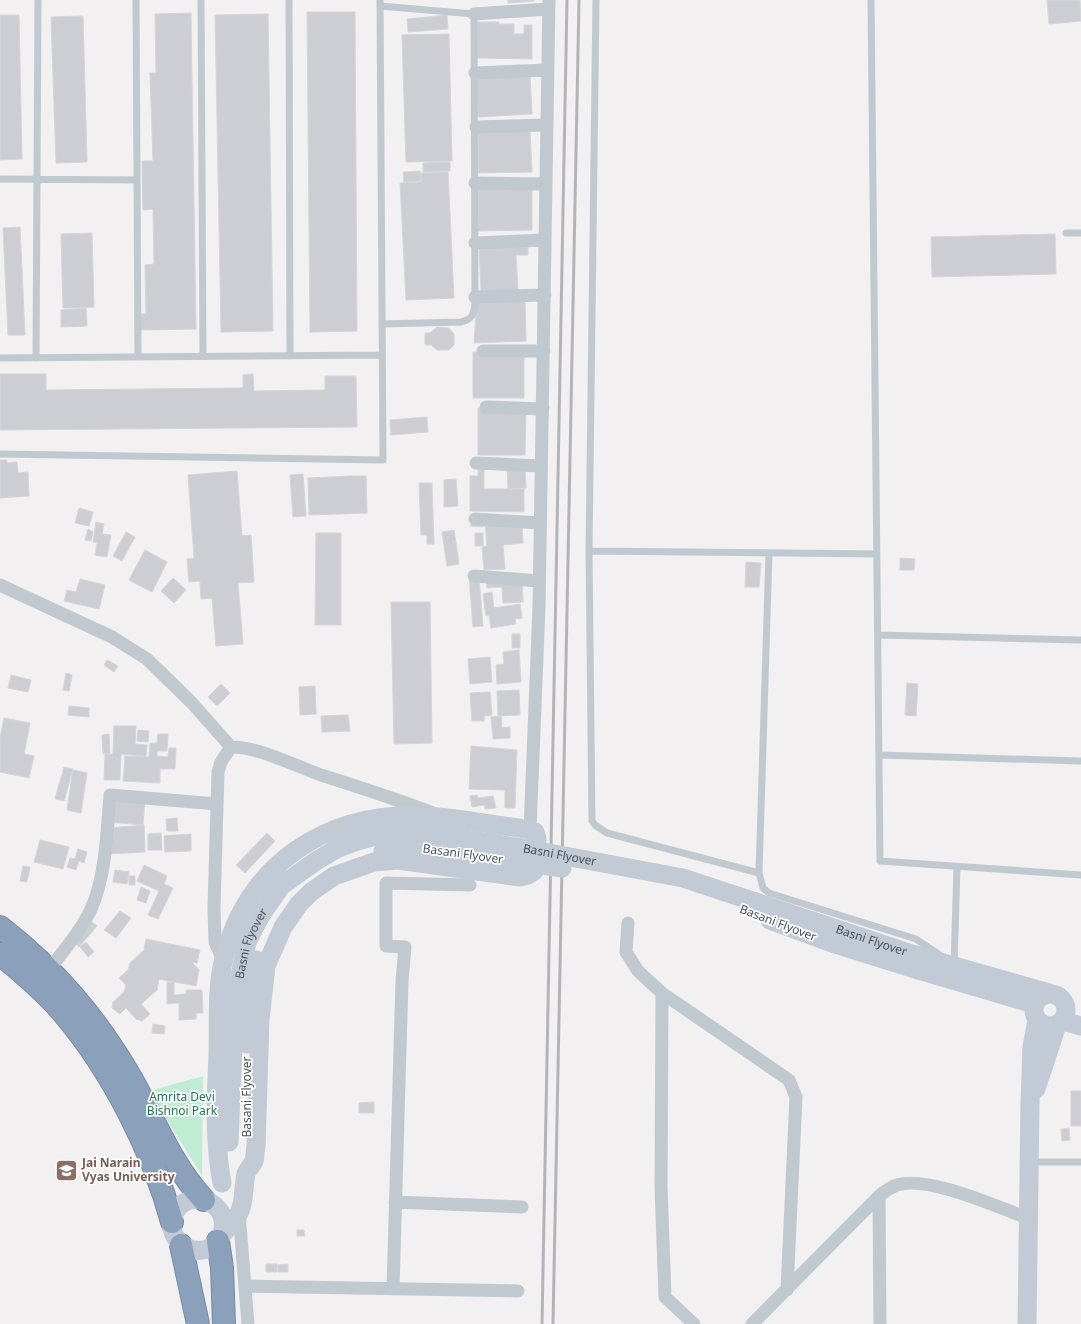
<svg xmlns="http://www.w3.org/2000/svg" width="1081" height="1324" font-family="'Noto Sans',sans-serif">
	<style>
		.green { fill: #c1ecd4 }
		.building { fill: #cdced4; stroke: #d4d5da }
		.lines { fill: none; stroke-linecap: round; stroke-linejoin: round }
		.highway-casing { stroke: #768ba6; stroke-width: 24 }
		.lane { stroke: #c1c9d0; stroke-width: 7 }
		.street { stroke: #c1c9d0; stroke-width: 13 }
		.secondary { stroke: #c2cad5; stroke-width: 19 }
		.highway { stroke: #8ba0ba; stroke-width: 22 }
		.rail { stroke: #b2b4b9; stroke-width: 3 }
		.secondary-bridge { stroke: #c2cad5; stroke-width: 19 }
		.labels { text-anchor: middle; stroke-width: 3.5; stroke-linejoin: round; paint-order: stroke }
		.street-label { font-size: 12px; fill: #49525b; stroke: #fff }
		.park-label { font-size: 12px; fill: #1e784f; stroke: #fff }
		.education-label { font-size: 12px; font-weight: bold; fill: #785e54; stroke: #fff; text-anchor: start }
	</style>
	<rect width="100%" height="100%" fill="#f2f0f0"/>
	<path class="green" d="M 203,1076 L 202,1176 L 149,1091 Z"/>
	<path class="building" d="M 508,0 L 534,0 L 534,1 L 508,3 Z
		M 1047,0 L 1080,0 L 1081,21 L 1049,24 Z
		M 307,12 L 355,12 L 357,331 L 310,332 Z
		M 191,13 L 196,329 L 139,330 L 139,314 L 146,314 L 145,265 L 154,264 L 153,209 L 143,210 L 142,161 L 153,161 L 150,73 L 156,73 L 155,14 Z
		M 268,14 L 273,331 L 221,332 L 215,15 Z
		M 0,15 L 19,15 L 22,159 L 0,160 Z
		M 447,15 L 448,29 L 408,32 L 407,19 Z
		M 83,16 L 87,162 L 56,163 L 51,17 Z
		M 477,22 L 499,22 L 499,24 L 514,24 L 514,34 L 524,34 L 524,25 L 532,25 L 532,59 L 477,58 Z
		M 449,34 L 452,161 L 406,162 L 402,35 Z
		M 530,73 L 532,114 L 478,117 L 477,74 Z
		M 530,128 L 532,172 L 478,173 L 478,129 Z
		M 450,162 L 450,171 L 423,172 L 423,163 Z
		M 420,171 L 421,181 L 404,182 L 403,172 Z
		M 448,172 L 454,298 L 406,300 L 400,183 L 422,182 L 421,173 Z
		M 478,186 L 532,186 L 532,230 L 478,231 Z
		M 20,227 L 25,335 L 8,335 L 3,228 Z
		M 92,233 L 94,307 L 63,308 L 61,234 Z
		M 1055,234 L 1056,274 L 932,277 L 931,237 Z
		M 479,245 L 528,247 L 528,255 L 516,255 L 518,290 L 481,291 Z
		M 525,299 L 526,341 L 474,343 L 477,300 Z
		M 86,308 L 87,326 L 61,327 L 61,310 Z
		M 437,327 L 449,328 L 454,334 L 454,345 L 449,350 L 437,350 L 431,345 L 425,345 L 425,333 L 430,333 Z
		M 473,352 L 524,352 L 524,398 L 473,398 Z
		M 0,374 L 46,374 L 46,390 L 243,388 L 243,375 L 253,374 L 254,391 L 325,390 L 325,376 L 356,376 L 357,427 L 0,430 Z
		M 478,408 L 526,410 L 525,455 L 478,455 Z
		M 427,417 L 428,432 L 391,435 L 390,420 Z
		M 0,460 L 7,460 L 7,463 L 17,462 L 18,473 L 28,472 L 29,496 L 0,498 Z
		M 507,465 L 525,467 L 526,488 L 508,489 Z
		M 478,468 L 484,468 L 484,489 L 524,489 L 524,512 L 470,511 L 470,476 L 478,476 Z
		M 237,471 L 242,536 L 251,535 L 254,582 L 238,583 L 243,644 L 216,646 L 212,598 L 201,599 L 200,581 L 189,582 L 187,559 L 194,558 L 188,475 Z
		M 303,474 L 306,516 L 293,517 L 290,475 Z
		M 352,476 L 366,476 L 367,513 L 309,515 L 308,478 Z
		M 456,479 L 458,506 L 444,507 L 444,480 Z
		M 419,483 L 432,483 L 434,544 L 427,544 L 427,535 L 421,535 Z
		M 79,508 L 93,512 L 89,526 L 75,523 Z
		M 471,519 L 484,520 L 483,527 L 471,526 Z
		M 96,522 L 104,524 L 102,534 L 111,535 L 107,557 L 95,555 L 97,543 L 93,542 Z
		M 485,522 L 522,523 L 523,543 L 503,545 L 505,569 L 484,570 L 482,547 L 487,546 Z
		M 88,529 L 93,532 L 91,541 L 85,540 Z
		M 454,530 L 459,564 L 447,566 L 442,532 Z
		M 126,532 L 135,537 L 122,561 L 113,556 Z
		M 316,533 L 341,533 L 341,625 L 315,625 Z
		M 475,533 L 483,533 L 483,546 L 475,546 Z
		M 145,550 L 167,562 L 152,592 L 129,580 Z
		M 900,558 L 915,559 L 914,570 L 900,570 Z
		M 746,562 L 761,563 L 759,587 L 745,587 Z
		M 469,577 L 479,577 L 483,626 L 473,627 Z
		M 173,578 L 186,590 L 174,603 L 161,591 Z
		M 486,578 L 522,581 L 523,602 L 503,603 L 502,587 L 487,588 Z
		M 80,579 L 105,585 L 99,609 L 64,601 L 67,590 L 76,592 Z
		M 492,592 L 494,608 L 520,604 L 522,618 L 515,619 L 516,624 L 491,628 L 489,615 L 486,616 L 483,594 Z
		M 391,602 L 430,602 L 432,743 L 394,744 Z
		M 512,634 L 520,634 L 520,648 L 512,648 Z
		M 519,650 L 521,682 L 497,684 L 496,665 L 504,664 L 503,652 Z
		M 490,657 L 492,682 L 470,684 L 468,659 Z
		M 107,660 L 118,666 L 114,672 L 104,665 Z
		M 66,673 L 72,675 L 69,691 L 63,690 Z
		M 11,675 L 31,680 L 28,692 L 8,688 Z
		M 907,683 L 918,684 L 916,716 L 905,715 Z
		M 221,684 L 230,693 L 217,706 L 208,697 Z
		M 315,686 L 316,714 L 300,715 L 299,687 Z
		M 519,690 L 520,715 L 498,716 L 497,691 Z
		M 490,692 L 492,715 L 484,716 L 484,721 L 472,721 L 470,693 Z
		M 69,706 L 89,708 L 89,717 L 68,715 Z
		M 348,715 L 350,731 L 322,732 L 321,716 Z
		M 501,716 L 502,728 L 510,727 L 510,738 L 493,739 L 491,717 Z
		M 4,718 L 30,723 L 24,754 L 34,756 L 29,778 L 0,772 L 0,738 Z
		M 114,726 L 136,726 L 135,744 L 147,745 L 146,756 L 121,754 L 120,780 L 104,780 L 105,754 L 113,754 Z
		M 138,730 L 149,731 L 148,742 L 137,741 Z
		M 109,734 L 110,753 L 103,754 L 102,735 Z
		M 158,734 L 168,734 L 167,751 L 157,751 L 157,756 L 168,757 L 169,748 L 176,748 L 175,769 L 160,769 L 160,783 L 123,781 L 125,756 L 149,757 L 150,743 L 157,743 Z
		M 471,746 L 517,750 L 515,808 L 505,808 L 505,790 L 469,789 Z
		M 64,767 L 73,769 L 64,801 L 55,799 Z
		M 73,770 L 87,773 L 81,813 L 67,810 Z
		M 477,795 L 478,798 L 493,796 L 496,808 L 485,809 L 484,805 L 472,807 L 470,796 Z
		M 112,798 L 145,799 L 143,825 L 108,822 Z
		M 177,818 L 178,831 L 167,831 L 166,819 Z
		M 144,825 L 145,852 L 106,854 L 109,828 Z
		M 161,833 L 162,850 L 148,850 L 148,834 Z
		M 267,833 L 275,841 L 245,873 L 236,865 Z
		M 191,834 L 191,851 L 165,852 L 164,836 Z
		M 40,840 L 69,847 L 63,869 L 34,862 Z
		M 78,849 L 87,852 L 84,863 L 79,861 L 76,870 L 67,867 L 70,858 L 75,859 Z
		M 144,865 L 167,876 L 164,884 L 173,888 L 158,919 L 148,915 L 159,891 L 137,881 Z
		M 23,866 L 30,867 L 27,882 L 20,881 Z
		M 115,870 L 129,872 L 127,884 L 113,882 Z
		M 129,876 L 135,876 L 135,885 L 129,885 Z
		M 141,887 L 150,891 L 146,903 L 137,900 Z
		M 120,911 L 131,918 L 116,938 L 104,930 Z
		M 87,918 L 97,926 L 79,947 L 73,940 Z
		M 146,939 L 200,950 L 197,963 L 192,962 L 199,970 L 196,986 L 159,979 L 157,990 L 141,1004 L 150,1014 L 142,1021 L 136,1019 L 126,1008 L 120,1014 L 112,1008 L 113,1002 L 124,992 L 126,985 L 119,978 L 128,970 L 130,963 L 144,950 Z
		M 86,942 L 94,952 L 88,957 L 80,947 Z
		M 167,982 L 174,982 L 174,995 L 186,994 L 186,990 L 202,990 L 203,1013 L 196,1013 L 196,1019 L 179,1020 L 179,1003 L 167,1004 Z
		M 153,1024 L 165,1026 L 164,1034 L 152,1033 Z
		M 1071,1091 L 1081,1091 L 1081,1126 L 1071,1126 Z
		M 374,1102 L 374,1113 L 359,1113 L 359,1103 Z
		M 1069,1128 L 1070,1140 L 1062,1141 L 1061,1129 Z
		M 297,1230 L 304,1230 L 305,1236 L 297,1236 Z
		M 266,1264 L 277,1264 L 277,1272 L 266,1272 Z
		M 288,1264 L 288,1272 L 278,1272 L 278,1265 Z"/>
	<g class="lines">
		<defs>
			<path id="highway" d="M 0,927 C 56,971 95,1016 131,1078 C 154,1118 171,1165 204,1200
				M 0,954 C 22,972 46,992 64,1014 C 112,1071 153,1151 172,1222
				M 218,1241 L 222,1268 L 224,1324
				M 181,1245 L 198,1324"/>
		</defs>
		<use href="#highway" class="highway-casing"/>
		<path class="lane" d="M 136,0 L 138,357
			M 201,0 L 203,356
			M 289,0 L 290,356
			M 871,0 L 880,861 L 1081,875
			M 380,6 L 474,14 L 475,303 C 474,314 473,319 461,322 L 382,324
			M 0,179 L 137,180
			M 1066,233 L 1081,233
			M 0,358 L 382,355
			M 36,358 L 38,0
			M 0,454 L 383,460 L 380,0
			M 589,551 L 596,0
			M 769,553 L 759,873 L 763,888 L 769,893 L 916,939 L 941,956
			M 878,635 L 1081,640
			M 879,755 L 1081,761
			M 759,873 L 607,833 L 595,825 L 592,821 L 589,551 L 877,554
			M 954,965 L 957,867
			M 1031,1162 L 1081,1162"/>
		<path class="street" d="M 474,14 L 548,9
			M 475,73 L 547,70
			M 476,127 L 547,125
			M 475,183 L 546,184
			M 475,243 L 545,240
			M 475,297 L 545,295
			M 483,351 L 544,351
			M 486,407 L 543,409
			M 476,463 L 541,466
			M 475,519 L 540,523
			M 474,576 L 539,581
			M 0,585 L 112,637 L 147,659 L 191,702 L 231,747
			M 530,830 L 539,607 L 549,0
			M 628,923 L 626,952 L 638,971 L 662,993 L 789,1080 L 796,1097 L 787,1290
			M 223,960 L 215,942 L 214,907 L 218,772 L 221,762 L 231,747 C 256,746 296,766 321,775 C 359,787 396,799 433,813
			M 49,970 C 64,950 81,931 91,909 C 106,877 107,829 110,795 L 217,804
			M 662,993 L 661,1187 L 665,1297 L 694,1324
			M 879,1196 L 880,1324
			M 395,1202 L 522,1207
			M 239,1213 L 248,1324
			M 245,1286 L 518,1291
			M 393,1289 L 402,981 L 405,947 L 386,946 L 386,883 L 470,885
			M 752,1324 L 879,1196 C 884,1192 891,1187 897,1185 C 928,1175 997,1207 1028,1218"/>
		<path class="secondary" d="M 383,851 C 423,844 462,853 502,859
			M 915,955 L 1049,993
			M 918,970 L 1034,1004
			M1034 1010a16 16 0 1 1 32 0a16 16 0 1 1-32 0Z
			M 1063,1021 L 1081,1026
			M 247,1044 C 247,1015 249,988 256,960
			M 1036,1089 L 1057,1025
			M 222,1234 C 223,1229 224,1223 223,1219 C 218,1197 186,1192 175,1212 C 163,1235 187,1258 210,1248 C 217,1244 219,1238 224,1232 C 229,1226 236,1220 239,1213 C 245,1202 243,1187 246,1174 C 247,1169 252,1166 254,1161 C 255,1157 255,1151 256,1146 L 260,1019 L 266,966 L 283,927 L 299,904 L 311,892 L 334,876 L 374,862 L 398,860 L 520,877 L 528,875 L 534,871 L 537,839 L 535,832 C 523,827 509,827 496,825 C 472,821 448,817 424,816 C 327,811 248,864 224,958 C 216,989 219,1024 218,1056 C 216,1100 214,1139 222,1183
			M 1027,1324 L 1030,1103 L 1032,1047 L 1037,1020"/>
		<use href="#highway" class="highway"/>
		<path class="rail" d="M 542,1324 L 567,0
			M 553,1324 L 579,0"/>
		<g class="secondary-bridge">
			<path d="M 502,859 L 562,868"/>
			<path d="M 770,920 L 835,944 L 918,970"/>
			<path id="s1" d="M 229,1142 L 235,999 L 247,942 L 261,915 L 281,886 L 316,861 L 338,848 L 357,841 L 380,835 L 432,834 L 522,848 L 683,878 L 915,955"/>
		</g>
	</g>
	<defs>
		<symbol id="university-square" viewBox="-11 -11 22 22"><rect x="-9" y="-9" width="18" height="18" rx="4" fill="#8d6e63" stroke="#fff"/><path d="M0-5L7-2L0 1L-7-2ZM-4 1L0 2.5L4 1V4Q0 6-4 4Z" fill="#fff"/></symbol>
	</defs>
	<g fill-rule="evenodd">
		<use href="#university-square" x="54" y="1158" width="25" height="25"/>
	</g>
	<g class="labels">
		<g class="street-label">
			<text transform="translate(463 854) rotate(8)" y="4">Basani Flyover</text>
			<text dy="4" stroke="none"><textPath href="#s1" startOffset="561">Basni Flyover</textPath></text>
			<text transform="translate(778 923) rotate(21)" y="4">Basani Flyover</text>
			<text dy="4" stroke="none"><textPath href="#s1" startOffset="885">Basni Flyover</textPath></text>
			<text dy="4" stroke="none"><textPath href="#s1" startOffset="201">Basni Flyover</textPath></text>
			<text transform="translate(247 1097) rotate(-90)" y="4">Basani Flyover</text>
		</g>
		<g class="park-label">
			<text x="182" y="1101">Amrita Devi<tspan x="182" dy="14">Bishnoi Park</tspan></text>
		</g>
		<g class="education-label">
			<text x="82" y="1167">Jai Narain<tspan x="82" dy="14">Vyas University</tspan></text>
		</g>
	</g>
</svg>
